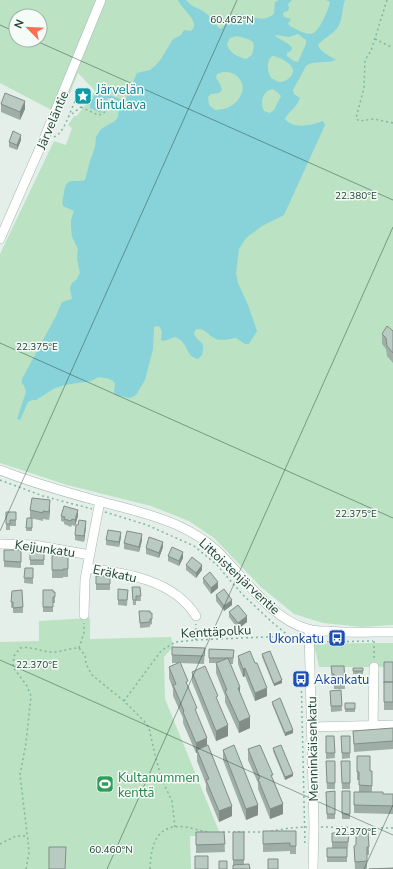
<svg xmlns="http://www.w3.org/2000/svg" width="393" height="869" font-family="'Nunito Sans',sans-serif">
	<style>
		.green { fill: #bbe2c2; fill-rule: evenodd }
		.water { fill: #87d3d9; fill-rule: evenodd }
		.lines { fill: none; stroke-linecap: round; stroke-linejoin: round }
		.minor-casing { stroke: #a6b8b0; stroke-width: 10 }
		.path { stroke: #81b6a1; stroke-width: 1.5; stroke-dasharray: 2 3; stroke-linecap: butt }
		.minor { stroke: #fff; stroke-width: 9 }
		.wall { fill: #9faea7 }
		.shaded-wall { fill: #828d88 }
		.building { fill: #b9cac2; stroke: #828d88 }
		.ticks { fill: none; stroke: #214337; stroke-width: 1; stroke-opacity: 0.45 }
		.labels { text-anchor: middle; stroke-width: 3; stroke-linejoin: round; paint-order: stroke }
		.culture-label { font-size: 13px; fill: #0d838f; stroke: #f5fbf7; text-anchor: start }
		.street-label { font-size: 13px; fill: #214337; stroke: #f5fbf7 }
		.transit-label { font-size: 13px; fill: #164399; stroke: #f5fbf7; text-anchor: end }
		.leisure-label { font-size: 13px; fill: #27864d; stroke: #f5fbf7; text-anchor: start }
		.ticks-label { font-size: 10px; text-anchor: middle; fill: #214337; stroke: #f5fbf7; stroke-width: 3; stroke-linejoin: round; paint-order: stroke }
	</style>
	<rect width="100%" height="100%" fill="#e4efe9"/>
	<path class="green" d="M 0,0 L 393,0 L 393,625 L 362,627 L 323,623 L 294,614 L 261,587 L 214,538 L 189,521 L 151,506 L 67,485 L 0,463 L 0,254 L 54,141 L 66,145 L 72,128 L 68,125 L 74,116 L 77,116 L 95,91 L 78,73 L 61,115 L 0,83 ZM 16,16 L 40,16 L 40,40 L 16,40 Z
		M 90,618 L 90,639 L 171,637 L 173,647 L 164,657 L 165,699 L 221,836 L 190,836 L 191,869 L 0,869 L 0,642 L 39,641 L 39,621 Z
		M 369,643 L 393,643 L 393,667 L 319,667 L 314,644 Z"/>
	<path class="water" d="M 178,0 L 186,0 C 192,8 201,8 208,15 C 213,19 215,26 221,29 L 235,14 C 250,13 259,25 274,14 L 275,2 L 279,0 L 292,0 L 288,4 L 289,8 L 288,11 L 284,12 L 283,14 L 284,17 L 291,19 L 288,24 L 290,26 C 296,29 304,34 311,34 C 319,33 329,9 330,2 L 326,0 L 345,0 C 342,8 343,17 339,25 C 334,35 324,37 318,45 C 320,52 330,56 336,60 C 326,64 312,60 306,66 L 293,90 L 294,94 L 300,98 C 298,106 289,111 285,119 C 294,130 312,125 323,121 L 325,125 L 284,215 L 262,226 L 246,238 L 239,249 L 236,273 L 238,283 L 248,305 L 257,331 L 249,344 L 245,344 L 236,338 C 229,339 222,341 216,339 C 208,336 204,326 195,330 L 194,334 C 199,345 206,339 202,355 L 198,359 C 184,356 190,343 175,337 L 164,341 L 161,340 L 162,332 L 160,327 L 157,326 L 154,327 L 153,349 L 145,380 L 136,395 L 132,397 L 129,398 L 116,395 L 114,392 C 114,389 115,387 115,384 C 114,378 103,378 99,377 L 91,381 L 65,385 L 55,388 L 36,400 L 32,400 L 28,402 L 20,420 L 17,419 L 26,392 L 24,385 L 22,384 L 22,379 L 56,316 L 62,302 L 72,299 L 70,288 L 72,283 L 76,280 L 80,273 L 77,259 L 78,249 L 72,237 L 71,228 L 71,220 L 74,211 L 63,206 C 62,201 63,197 64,193 C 66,176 74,183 85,180 L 90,161 L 95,147 L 96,137 L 101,129 L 115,121 L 118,117 L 119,103 L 113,98 L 108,98 L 101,113 L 90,108 L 90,104 L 96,92 L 107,94 L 125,101 L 137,73 L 150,70 L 155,66 L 161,59 L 173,39 L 181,35 L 184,30 L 191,31 C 202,22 181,9 178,0 ZM 298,34 L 306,40 L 306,44 L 298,62 L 294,61 L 287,56 L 287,53 L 291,51 L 292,48 L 290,45 L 275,36 L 276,35 L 289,37 ZM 237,36 L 248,39 L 253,42 L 254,46 L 252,55 L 246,59 C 238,57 229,53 227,44 L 230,38 ZM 272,56 C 278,56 292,63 293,70 C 294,76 286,82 280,82 C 277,82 274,79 271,78 C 267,70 266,62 272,56 ZM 223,72 C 252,71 248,110 215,110 L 209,105 L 208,97 L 211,94 L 219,93 L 222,90 L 220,84 L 216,78 L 217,74 ZM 273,89 L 277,92 L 281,96 L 274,110 L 270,113 L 264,111 C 260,102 262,91 273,89 Z"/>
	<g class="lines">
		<defs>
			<path id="minor" d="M 0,239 L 46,134 L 101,0
				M 0,470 C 32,483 65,492 98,501 C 125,508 152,514 177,525 C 190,531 204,539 215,549 C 243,575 270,619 308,629 C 314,631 320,631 326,631 C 349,633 371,632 393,632
				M 0,544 L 34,545 L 90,555
				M 87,568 C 126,573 174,580 196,616
				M 84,615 L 85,579 L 100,501
				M 309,630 L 314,827 L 313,869
				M 373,726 L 374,667
				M 311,727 L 393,725"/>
		</defs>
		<use href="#minor" class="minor-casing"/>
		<path class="path" d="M 387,0 L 371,51 L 365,60 L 364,88 L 356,118 L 359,121 L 374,119 L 393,123
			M 375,39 L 389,46 L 393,46
			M 81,107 L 98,115 L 103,114 L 109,106
			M 68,117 L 81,107 L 85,101
			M 54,137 C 67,132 71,102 82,90
			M 0,480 L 43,496 L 92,509
			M 105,512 L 147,525 L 194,546 L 216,564 L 243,595 L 273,623 L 295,641 L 301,642
			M 196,640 L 196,624
			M 374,641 L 374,659
			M 317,642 L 373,641
			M 79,648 L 84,633 L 84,623
			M 301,671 L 305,845
			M 124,701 L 161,651 L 175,642 L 196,640 L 289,636
			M 321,827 L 393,828
			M 271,831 L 290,828 L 307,827
			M 223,832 L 264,832
			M 0,844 L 16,836 L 28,836
			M 26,869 L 29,853 L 28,841 L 20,775 L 26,743 L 31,696 L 27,686 L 13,667 L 14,656 L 20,648 C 31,646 39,651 51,652 C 59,653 69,648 79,648 L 85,655 L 86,664 L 92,675 L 124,701 L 144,721 L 149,728 L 155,755 L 162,780 L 172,801 L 175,827
			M 150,869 C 151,845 156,823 186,827 C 193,828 200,831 208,832"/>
		<use href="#minor" class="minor"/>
	</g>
	<path class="wall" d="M 1,104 L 25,109 L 20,120 L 1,112 Z
		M 21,140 L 17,150 L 9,147 L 9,142 Z
		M 393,331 L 393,363 L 387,356 L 386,349 L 382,344 L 382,334 Z
		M 50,508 L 49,520 L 43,519 L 43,521 L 30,518 L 30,510 Z
		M 6,512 L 16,512 L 16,526 L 10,526 L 10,530 L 6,530 Z
		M 61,516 L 78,516 L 75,526 L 72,525 L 71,527 L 64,524 L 64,522 L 61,521 Z
		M 27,518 L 32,518 L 32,531 L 26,531 Z
		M 86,527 L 84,542 L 75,540 L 75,535 Z
		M 121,537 L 119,547 L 106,545 L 106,540 Z
		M 142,540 L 139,552 L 124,549 L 124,543 Z
		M 163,547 L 159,558 L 146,554 L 146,548 Z
		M 4,550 L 21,550 L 21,568 L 4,567 Z
		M 30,550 L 44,550 L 44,565 L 30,565 Z
		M 68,553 L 68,577 L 63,577 L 63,578 L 52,578 L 52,555 L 56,555 Z
		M 168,556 L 183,558 L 179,566 L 168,561 Z
		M 186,565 L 202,570 L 196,578 L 186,570 Z
		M 25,568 L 33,568 L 33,584 L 24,583 Z
		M 96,576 L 110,576 L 110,590 L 96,590 Z
		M 203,578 L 218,588 L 211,594 L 203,583 Z
		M 132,587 L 140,587 L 141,601 L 136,601 L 136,605 L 133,605 Z
		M 118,589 L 128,590 L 127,606 L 118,605 Z
		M 43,590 L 55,592 L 55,603 L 53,603 L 53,612 L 43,612 Z
		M 12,591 L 23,607 L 23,613 L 13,613 L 13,607 L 11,608 Z
		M 216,595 L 232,605 L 224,611 L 216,601 Z
		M 139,611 L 150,613 L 152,619 L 152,624 L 150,625 L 150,627 L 140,628 Z
		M 229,612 L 247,622 L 238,629 L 229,617 Z
		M 172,647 L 205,648 L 204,664 L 180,663 L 207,746 L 232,816 L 219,822 L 206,790 L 206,784 L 197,761 L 197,753 L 196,753 L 183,723 L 183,718 L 173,696 L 173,689 L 169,678 L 169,667 L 178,663 L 172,663 Z
		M 209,649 L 234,650 L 233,664 L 230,664 L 240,694 L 250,728 L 239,733 L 225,702 L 225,696 L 216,673 L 216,663 L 209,663 Z
		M 262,654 L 282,683 L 274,686 L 262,657 Z
		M 238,656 L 255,663 L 267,696 L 255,701 L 245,676 L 243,677 L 238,664 Z
		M 384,662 L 393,662 L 393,710 L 384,710 Z
		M 331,666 L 344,666 L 345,689 L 334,689 L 334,680 L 332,680 Z
		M 353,668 L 363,668 L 363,674 L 353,674 Z
		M 192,672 L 228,736 L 216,741 L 192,682 Z
		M 341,690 L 342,711 L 331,712 L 330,691 Z
		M 272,702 L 293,733 L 285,736 L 272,704 Z
		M 345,703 L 355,703 L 355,712 L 345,712 Z
		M 393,728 L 393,749 L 354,752 L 353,731 Z
		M 326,736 L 334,736 L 335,758 L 326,759 Z
		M 341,736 L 350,736 L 350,758 L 342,759 Z
		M 273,748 L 293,776 L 285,780 L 273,751 Z
		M 248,749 L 273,779 L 283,814 L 270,819 L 258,789 L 258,783 L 248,760 Z
		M 223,750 L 258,815 L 246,820 L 223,760 Z
		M 357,756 L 370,771 L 372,771 L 372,792 L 383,794 L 393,794 L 393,814 L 354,813 L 354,792 L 359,792 L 359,780 L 357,780 Z
		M 326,761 L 335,761 L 335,789 L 327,789 Z
		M 341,761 L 350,761 L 350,789 L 342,789 Z
		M 335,791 L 335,819 L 327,819 L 326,792 Z
		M 342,791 L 350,814 L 350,819 L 342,819 Z
		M 263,831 L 296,831 L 296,854 L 290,854 L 290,851 L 263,852 Z
		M 196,832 L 224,832 L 225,852 L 196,853 Z
		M 233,832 L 244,832 L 244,864 L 233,868 Z
		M 332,833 L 349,833 L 348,848 L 332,848 Z
		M 354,846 L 369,847 L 369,855 L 367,855 L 367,869 L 355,869 Z
		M 327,848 L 347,848 L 347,862 L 327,862 Z"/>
	<path class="shaded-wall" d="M 25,101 L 25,109 L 20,120 L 20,112 Z
		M 21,135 L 21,140 L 17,150 L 17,145 Z
		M 50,500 L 50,508 L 49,520 L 49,512 Z
		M 78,510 L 78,516 L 75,526 L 75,520 Z
		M 86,521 L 86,527 L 84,542 L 84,536 Z
		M 121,532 L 121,537 L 119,547 L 119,542 Z
		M 142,534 L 142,540 L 139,552 L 139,547 Z
		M 163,542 L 163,547 L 159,558 L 159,553 Z
		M 183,552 L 183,558 L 179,566 L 179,561 Z
		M 202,565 L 202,570 L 196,578 L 196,573 Z
		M 218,582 L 218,588 L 211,594 L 211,588 Z
		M 232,600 L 232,605 L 224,611 L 224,606 Z
		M 247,616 L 247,622 L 238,629 L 238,623 Z
		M 245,668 L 245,676 L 243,677 L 243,669 Z
		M 282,680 L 282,683 L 274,686 L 274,684 Z
		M 240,687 L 240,697 L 238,688 Z
		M 267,688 L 267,696 L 255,701 L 255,693 Z
		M 250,717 L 250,728 L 239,733 L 239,722 Z
		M 228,725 L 228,736 L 216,741 L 216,731 Z
		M 293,730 L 293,733 L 285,736 L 285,733 Z
		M 207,738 L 207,748 L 197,750 L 197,753 L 196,753 L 196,743 Z
		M 293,774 L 293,776 L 285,780 L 285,777 Z
		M 283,804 L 283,814 L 270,819 L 270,809 Z
		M 258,805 L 258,815 L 246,820 L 246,809 Z
		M 232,806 L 232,816 L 219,822 L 219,811 Z"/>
	<path class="building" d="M 5,93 L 25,101 L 20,112 L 1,104 Z
		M 13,131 L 21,135 L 17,145 L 9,142 Z
		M 387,326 L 393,331 L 393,353 L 387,346 L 386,338 L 382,334 Z
		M 32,498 L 50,500 L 49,512 L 43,511 L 43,513 L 30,510 Z
		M 64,506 L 78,510 L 75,520 L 72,519 L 71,521 L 64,519 L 65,517 L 61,516 Z
		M 6,512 L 16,512 L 16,520 L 10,520 L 10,524 L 6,524 Z
		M 27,518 L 32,518 L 32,528 L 26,528 Z
		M 79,520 L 86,521 L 84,536 L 75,535 L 76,525 L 78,525 Z
		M 108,530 L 121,532 L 119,542 L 106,540 Z
		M 127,531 L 142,534 L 139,547 L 124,543 Z
		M 149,537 L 163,542 L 159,553 L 146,548 Z
		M 172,547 L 183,552 L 179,561 L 168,556 Z
		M 4,550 L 21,550 L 21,562 L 4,561 Z
		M 30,550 L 44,550 L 44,560 L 30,560 Z
		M 56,553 L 68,553 L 68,569 L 63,569 L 63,570 L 52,570 L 52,555 L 56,555 Z
		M 192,557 L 202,565 L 196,573 L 186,565 Z
		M 25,568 L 33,568 L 33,578 L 24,578 Z
		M 210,572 L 218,582 L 211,588 L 203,578 Z
		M 96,576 L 110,576 L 110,584 L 96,584 Z
		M 132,587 L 140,587 L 141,596 L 136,596 L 136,600 L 133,600 Z
		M 118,589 L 128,590 L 127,600 L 118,600 Z
		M 224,589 L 232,600 L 224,606 L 216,595 Z
		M 22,590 L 23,607 L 13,608 L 13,602 L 11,602 L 12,591 Z
		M 43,590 L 53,590 L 53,592 L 55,592 L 55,597 L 53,597 L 53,607 L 43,607 Z
		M 238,605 L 247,616 L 238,623 L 229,612 Z
		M 139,611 L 150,611 L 150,613 L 152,613 L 152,619 L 150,619 L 150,622 L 140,623 Z
		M 172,647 L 205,648 L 204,656 L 172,655 Z
		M 209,649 L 234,650 L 233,658 L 209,658 Z
		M 250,651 L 255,663 L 257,663 L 267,688 L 255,693 L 245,668 L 243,669 L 238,656 Z
		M 270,651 L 282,680 L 274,684 L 262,654 Z
		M 228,658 L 240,687 L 238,688 L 250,717 L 239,722 L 225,691 L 227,690 L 216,663 Z
		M 180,662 L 188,681 L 186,682 L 197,708 L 195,709 L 207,738 L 196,743 L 183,712 L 184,711 L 173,685 L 176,684 L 169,667 Z
		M 384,662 L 393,662 L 393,682 L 384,682 L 384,683 Z
		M 205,666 L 218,696 L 216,697 L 228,725 L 216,731 L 192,672 Z
		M 331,666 L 344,666 L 345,684 L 334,684 L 334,674 L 332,674 Z
		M 353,668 L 363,668 L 363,671 L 353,671 Z
		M 384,682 L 393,682 L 393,702 L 384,702 Z
		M 341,690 L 342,706 L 331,706 L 330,691 Z
		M 280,698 L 293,730 L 285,733 L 272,702 Z
		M 345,703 L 355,703 L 355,709 L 345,709 Z
		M 393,728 L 393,741 L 354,744 L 353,731 Z
		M 326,736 L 334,736 L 335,753 L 326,753 Z
		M 341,736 L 350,736 L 350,753 L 342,753 Z
		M 208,745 L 232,806 L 219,811 L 206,780 L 209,779 L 197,750 Z
		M 234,745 L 258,805 L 246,809 L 223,750 Z
		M 260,745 L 273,775 L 271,775 L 283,804 L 270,809 L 258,779 L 260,778 L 248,749 Z
		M 281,745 L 293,774 L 285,777 L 273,748 Z
		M 357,756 L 370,756 L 370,771 L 372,771 L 372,786 L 359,785 L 359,772 L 357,772 Z
		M 326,761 L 335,761 L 335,783 L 327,783 Z
		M 341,761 L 350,761 L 350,783 L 342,783 Z
		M 335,791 L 335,814 L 327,814 L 326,792 Z
		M 342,791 L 350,791 L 350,814 L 342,814 Z
		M 354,792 L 383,792 L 383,794 L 393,794 L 393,806 L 354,805 Z
		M 368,830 L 369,847 L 367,847 L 367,861 L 355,862 L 354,846 L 356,845 L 356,831 Z
		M 263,831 L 296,831 L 296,846 L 290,846 L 290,843 L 263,844 Z
		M 196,832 L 224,832 L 225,844 L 196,845 Z
		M 233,832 L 244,832 L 244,860 L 233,860 Z
		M 332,833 L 349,833 L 348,842 L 332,842 Z
		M 49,847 L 66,847 L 65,869 L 49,869 Z
		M 327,848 L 347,848 L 347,857 L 327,857 Z
		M 195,856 L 208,856 L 208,869 L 195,869 Z
		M 268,859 L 278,859 L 278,869 L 268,869 Z
		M 219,861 L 227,861 L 227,869 L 219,869 Z
		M 249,864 L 250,869 L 233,869 L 233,865 Z
		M 393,868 L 393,869 L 369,869 Z"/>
	<path class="ticks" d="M 0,25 L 16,32M 34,40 L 393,200M 0,343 L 393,518M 0,531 L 237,0M 0,660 L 393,835M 107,869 L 393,227M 364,869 L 393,805"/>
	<defs>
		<symbol id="sight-square" viewBox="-11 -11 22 22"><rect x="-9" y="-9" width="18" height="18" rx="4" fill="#0f9aa8" stroke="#f5fbf7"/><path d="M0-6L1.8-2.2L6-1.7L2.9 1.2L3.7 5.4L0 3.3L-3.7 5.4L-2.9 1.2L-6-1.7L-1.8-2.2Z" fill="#fff"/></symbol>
		<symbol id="bus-square" viewBox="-11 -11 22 22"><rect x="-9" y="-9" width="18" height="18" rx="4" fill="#1a4fb4" stroke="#f5fbf7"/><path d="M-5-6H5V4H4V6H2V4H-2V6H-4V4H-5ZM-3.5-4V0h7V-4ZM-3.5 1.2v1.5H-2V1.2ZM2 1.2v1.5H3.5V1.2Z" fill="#fff"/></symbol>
		<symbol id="stadium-square" viewBox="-11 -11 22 22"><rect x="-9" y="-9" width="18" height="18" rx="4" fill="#2e9e5b" stroke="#f5fbf7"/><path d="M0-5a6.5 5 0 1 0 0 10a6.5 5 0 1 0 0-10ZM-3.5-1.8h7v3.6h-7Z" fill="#fff"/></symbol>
	</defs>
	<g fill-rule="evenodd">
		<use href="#sight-square" x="73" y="86" width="20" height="20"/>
		<use href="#bus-square" x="327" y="628" width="20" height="20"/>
		<use href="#bus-square" x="291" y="669" width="20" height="20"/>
		<use href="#stadium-square" x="95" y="774" width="20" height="20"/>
	</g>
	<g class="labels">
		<g class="culture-label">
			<text x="96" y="94">Järvelän<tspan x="96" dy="15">lintulava</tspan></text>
		</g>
		<g class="street-label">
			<text transform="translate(52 120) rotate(-67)" y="5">Järveläntie</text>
			<text transform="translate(45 548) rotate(8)" y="5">Keijunkatu</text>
			<text transform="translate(115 573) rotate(12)" y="5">Eräkatu</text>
			<text transform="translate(240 576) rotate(43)" y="5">Littoistenjärventie</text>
			<text transform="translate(216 631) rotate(-3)" y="5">Kenttäpolku</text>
			<text transform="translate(312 749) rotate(-91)" y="5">Menninkäisenkatu</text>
		</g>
		<g class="transit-label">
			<text x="324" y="643">Ukonkatu</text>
			<text x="314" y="684" text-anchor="start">Akankatu</text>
		</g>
		<g class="leisure-label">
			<text x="118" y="782">Kultanummen<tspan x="118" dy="15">kenttä</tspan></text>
		</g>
	</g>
	<g class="ticks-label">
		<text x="232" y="23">60.462°N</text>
		<text x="356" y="199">22.380°E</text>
		<text x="37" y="350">22.375°E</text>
		<text x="356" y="517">22.375°E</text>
		<text x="37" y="668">22.370°E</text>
		<text x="356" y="835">22.370°E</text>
		<text x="111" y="853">60.460°N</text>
	</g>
	<g transform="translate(28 28) rotate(294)"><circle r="19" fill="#f5fbf7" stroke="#a0b1aa"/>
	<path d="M0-3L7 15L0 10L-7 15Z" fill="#ff6e52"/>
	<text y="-6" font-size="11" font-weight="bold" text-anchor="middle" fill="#214337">N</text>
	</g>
</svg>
